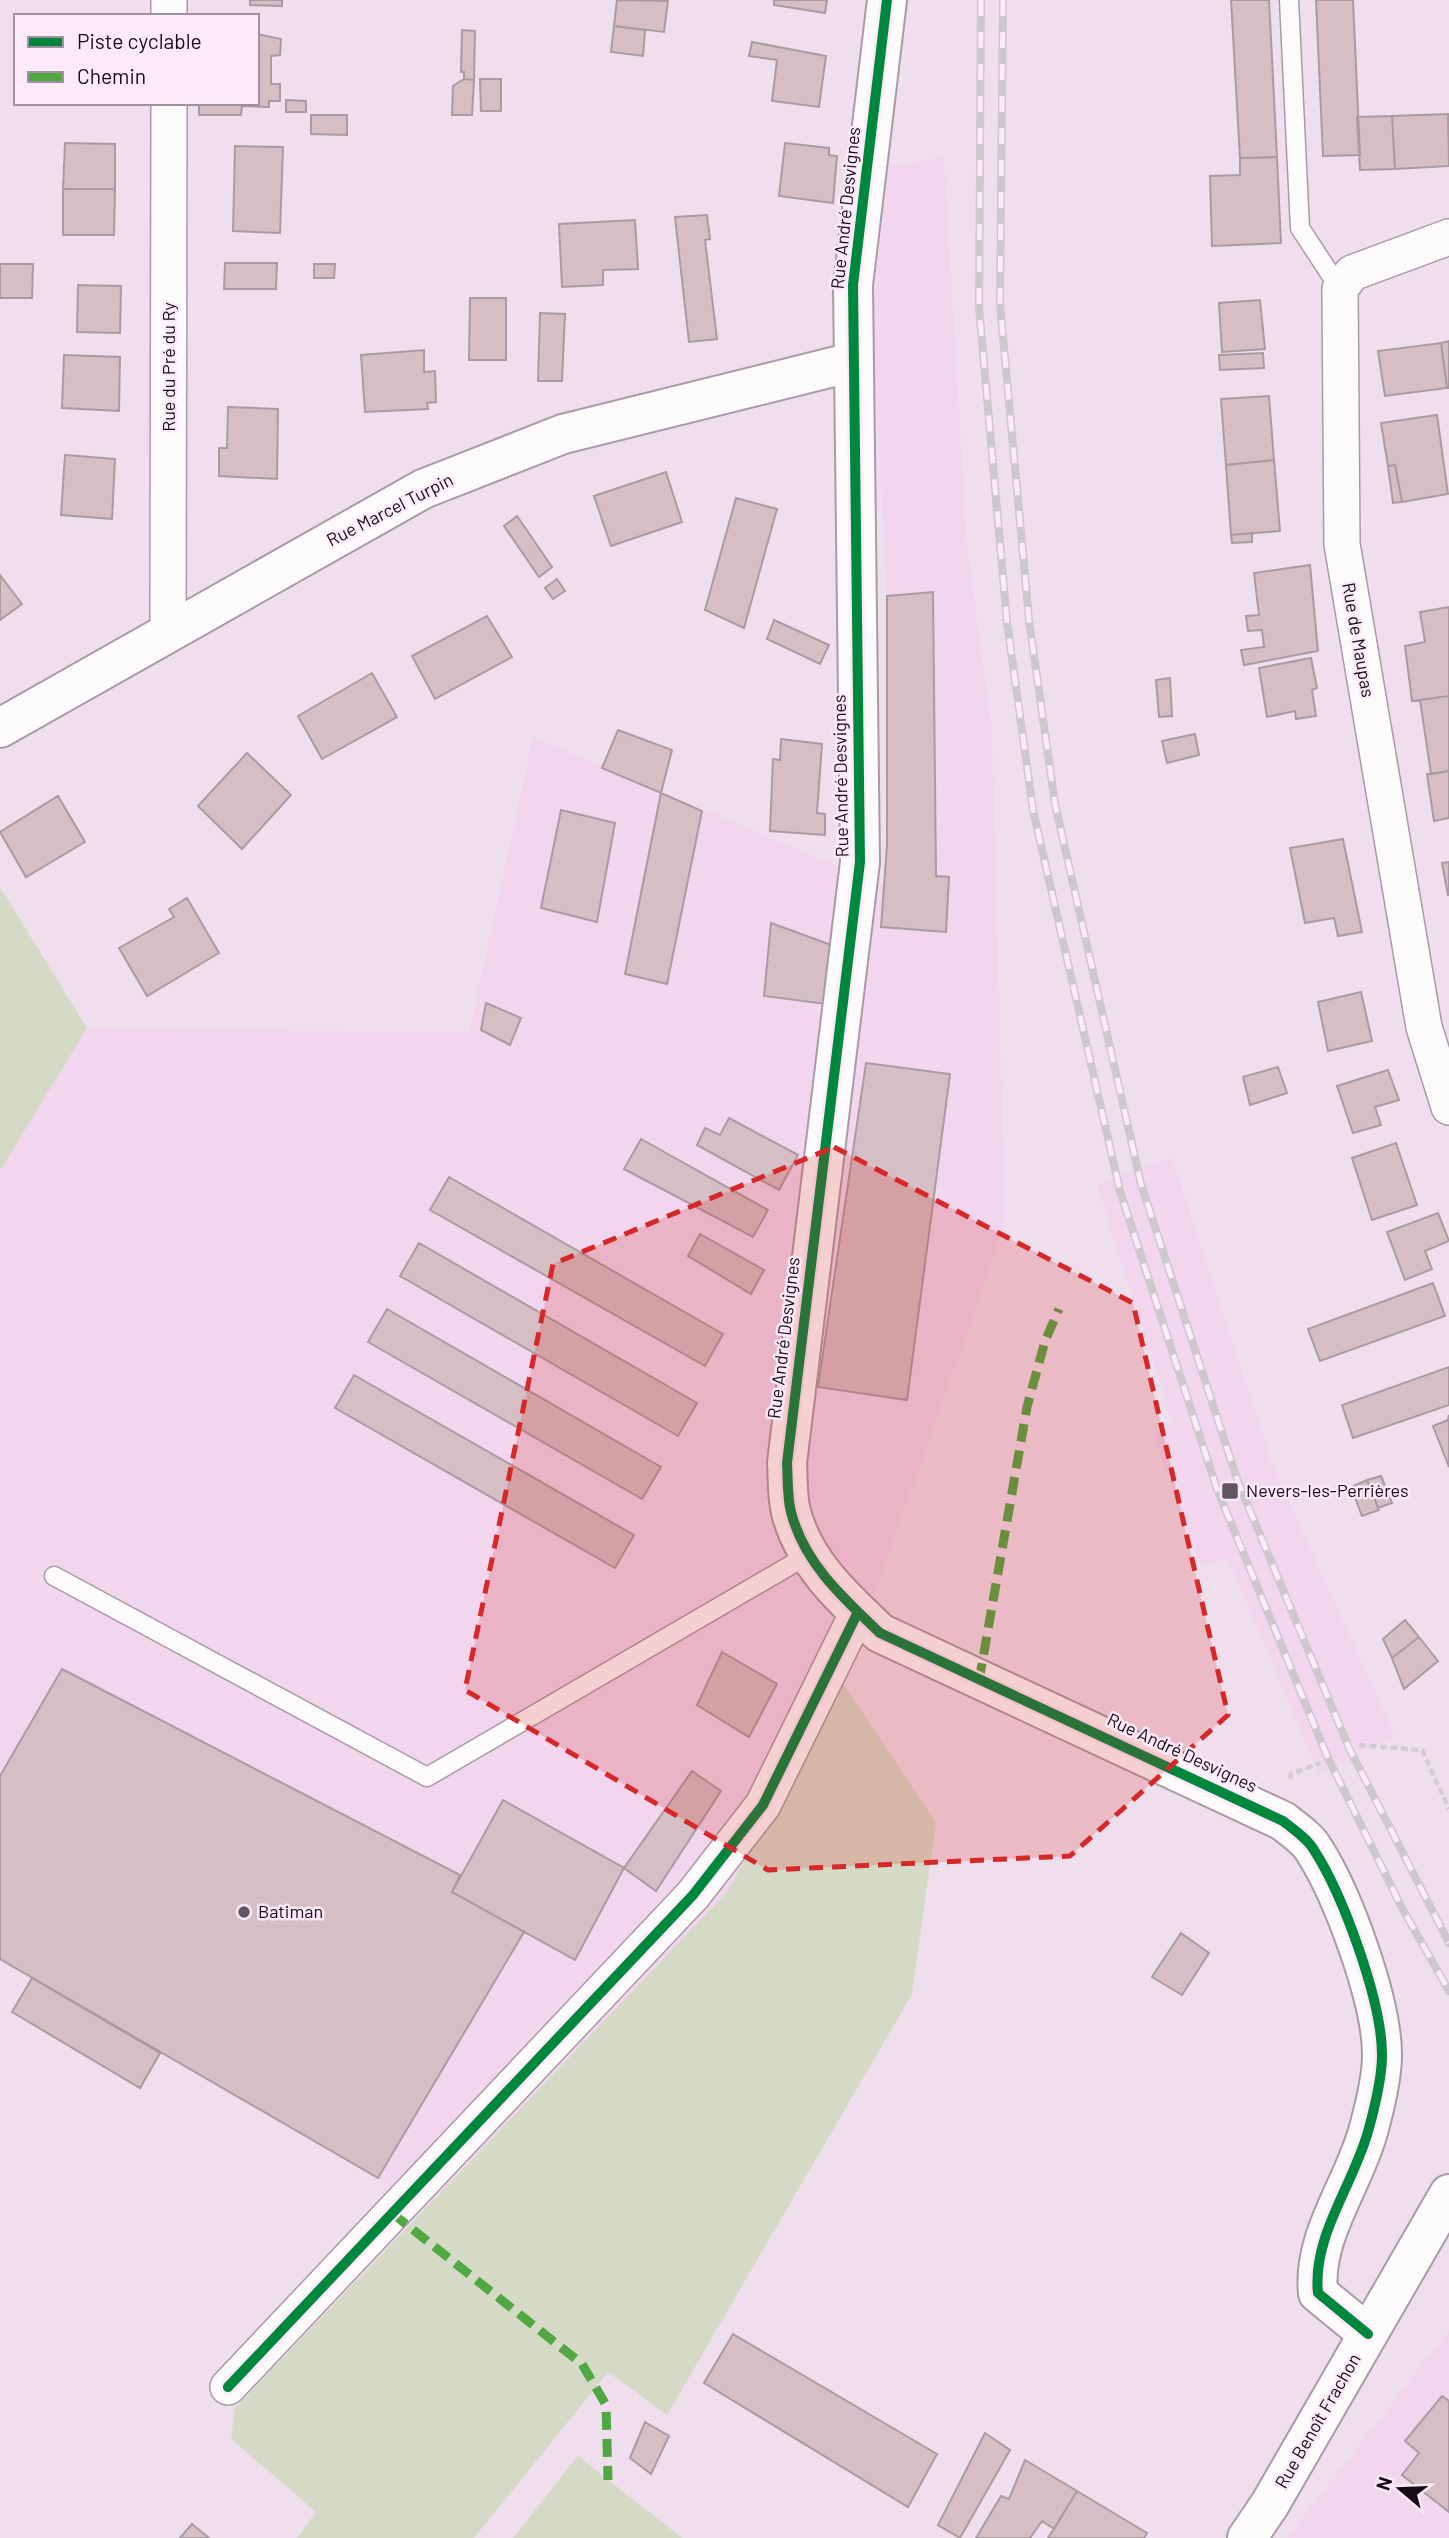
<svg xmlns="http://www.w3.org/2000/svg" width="1449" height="2538" font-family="Barlow,sans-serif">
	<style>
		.built { fill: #f1d6ee }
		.green { fill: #d5dac7 }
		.building { fill: #d5bfc4; stroke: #a99ba1; stroke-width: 2 }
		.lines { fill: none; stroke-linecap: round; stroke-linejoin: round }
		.lane-casing { stroke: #a89ba6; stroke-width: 21 }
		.street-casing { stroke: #a89ba6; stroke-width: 38 }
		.secondary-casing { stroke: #a89ba6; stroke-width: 42 }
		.path { stroke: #d1cdd1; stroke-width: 4.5; stroke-dasharray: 7 3.5; stroke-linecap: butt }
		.lane { stroke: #fdfafc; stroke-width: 18 }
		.street { stroke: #fdfafc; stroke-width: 35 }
		.secondary { stroke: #fdfafc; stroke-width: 38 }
		.rail-casing { stroke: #ccc8cc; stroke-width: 8 }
		.rail { stroke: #fce9f9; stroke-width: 5; stroke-dasharray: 16; stroke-linecap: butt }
		.quiet { stroke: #51a842; stroke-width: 9; stroke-dasharray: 18 9; stroke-linecap: butt }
		.cycleway-casing { stroke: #fce9f9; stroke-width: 15 }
		.cycleway { stroke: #00873e; stroke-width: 10 }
		.marked { fill: #d62828; fill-opacity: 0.2; stroke: #d62828; stroke-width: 5; stroke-dasharray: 14 9; stroke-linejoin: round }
		.poi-dot { fill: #625661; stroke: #fce9f9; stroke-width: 2.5 }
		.labels { text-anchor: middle; stroke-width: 5; stroke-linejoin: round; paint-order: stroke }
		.street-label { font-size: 18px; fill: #160c15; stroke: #fce9f9 }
		.poi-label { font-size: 18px; fill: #160c15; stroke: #fce9f9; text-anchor: start }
	</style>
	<rect width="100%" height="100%" fill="#efdfed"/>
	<path class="built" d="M 944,157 L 967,545 L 992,732 L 1005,1225 L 843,1683 L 727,1892 L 426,2208 L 0,1959 L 0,1171 L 87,1028 L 469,1033 L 533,737 L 884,886 L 887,845 L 887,596 L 872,324 L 888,166 Z
		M 1172,1157 L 1272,1464 L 1395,1736 L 1319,1774 L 1228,1558 L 1201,1567 L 1152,1432 L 1173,1424 L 1097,1185 Z
		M 1449,2330 L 1449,2538 L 1287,2538 Z"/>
	<path class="green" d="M 0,887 L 87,1028 L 0,1171 Z
		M 843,1683 L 936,1823 L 912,1994 L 667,2415 L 608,2372 L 474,2538 L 297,2538 L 316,2512 L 231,2439 L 235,2408 L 727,1892 Z
		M 578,2456 L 682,2538 L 513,2538 Z"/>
	<path class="building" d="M 250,0 L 282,0 L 282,6 L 250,5 Z
		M 617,0 L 668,1 L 664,32 L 614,26 Z
		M 774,0 L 827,0 L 825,13 L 774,5 Z
		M 1231,0 L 1269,0 L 1277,157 L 1240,158 Z
		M 1316,0 L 1353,0 L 1360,155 L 1323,156 Z
		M 614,26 L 645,30 L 643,56 L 611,52 Z
		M 462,30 L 475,31 L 474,80 L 464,79 L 464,72 L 461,72 Z
		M 257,34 L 281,39 L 280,55 L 271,56 L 271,84 L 280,84 L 280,101 L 269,101 L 269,107 L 242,106 L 241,115 L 199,115 L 199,103 L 257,103 Z
		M 752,42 L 826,56 L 819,107 L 772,101 L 777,60 L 749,56 Z
		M 464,79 L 474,80 L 472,115 L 452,115 L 453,86 Z
		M 480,79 L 501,79 L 501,111 L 481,111 Z
		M 286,100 L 306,101 L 306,112 L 286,112 Z
		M 1448,114 L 1449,166 L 1395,169 L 1392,116 Z
		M 311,115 L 347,115 L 347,135 L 311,134 Z
		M 1392,116 L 1395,169 L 1360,170 L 1357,117 Z
		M 65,143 L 115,144 L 115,189 L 63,189 Z
		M 785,143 L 829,148 L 829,155 L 837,156 L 833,203 L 779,196 Z
		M 235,146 L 283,147 L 280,233 L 233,231 Z
		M 1277,157 L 1281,243 L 1212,246 L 1210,176 L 1240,175 L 1240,158 Z
		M 63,189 L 115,189 L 114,235 L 63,235 Z
		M 707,215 L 710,239 L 705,240 L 717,339 L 689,342 L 675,217 Z
		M 635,220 L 638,269 L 603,270 L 603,285 L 562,287 L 559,224 Z
		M 225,263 L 277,263 L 276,289 L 224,289 Z
		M 0,264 L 33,264 L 32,298 L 0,298 Z
		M 314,264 L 335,264 L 334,278 L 314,278 Z
		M 78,285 L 121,286 L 120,333 L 77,332 Z
		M 470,298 L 506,298 L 506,360 L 469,360 Z
		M 1260,300 L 1265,349 L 1222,352 L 1219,303 Z
		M 540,313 L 565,314 L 562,381 L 538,381 Z
		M 1449,341 L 1449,388 L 1447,388 L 1441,343 Z
		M 1441,343 L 1447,388 L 1385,396 L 1378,351 Z
		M 424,350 L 424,372 L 435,371 L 436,402 L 427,403 L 428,409 L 365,412 L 361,355 Z
		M 1263,353 L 1264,368 L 1220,370 L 1219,355 Z
		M 64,355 L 120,357 L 119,411 L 62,408 Z
		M 1269,396 L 1274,460 L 1226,465 L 1221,399 Z
		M 228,407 L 278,409 L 277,479 L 219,476 L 219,448 L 227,448 Z
		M 1437,415 L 1448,494 L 1402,502 L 1395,465 L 1388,466 L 1381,423 Z
		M 65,455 L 115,459 L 112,519 L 61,515 Z
		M 1274,460 L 1280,531 L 1231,535 L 1226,465 Z
		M 1395,465 L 1402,502 L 1393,503 L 1388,466 Z
		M 666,472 L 682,522 L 611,546 L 594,496 Z
		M 736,498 L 777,509 L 744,628 L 705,610 Z
		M 517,516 L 552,567 L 539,577 L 504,526 Z
		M 1252,533 L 1252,542 L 1232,543 L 1231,535 Z
		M 1310,565 L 1318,651 L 1244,665 L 1241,650 L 1264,647 L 1262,630 L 1248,631 L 1246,616 L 1259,615 L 1254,573 Z
		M 0,575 L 22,604 L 0,620 Z
		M 557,579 L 565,591 L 553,599 L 545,588 Z
		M 933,592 L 936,876 L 949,877 L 946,932 L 881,927 L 887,845 L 887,596 Z
		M 1449,607 L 1449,696 L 1412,701 L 1405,646 L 1425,642 L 1420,612 Z
		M 487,616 L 512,657 L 435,699 L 412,656 Z
		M 774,620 L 829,645 L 820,664 L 767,639 Z
		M 1311,658 L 1317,688 L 1312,690 L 1316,716 L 1296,719 L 1295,711 L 1267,717 L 1259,668 Z
		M 372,673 L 397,717 L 322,759 L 298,716 Z
		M 1170,678 L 1172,716 L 1159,717 L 1156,680 Z
		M 1449,696 L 1449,771 L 1431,774 L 1420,700 Z
		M 618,730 L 672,750 L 661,793 L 602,768 Z
		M 1195,734 L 1199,755 L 1167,763 L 1162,741 Z
		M 781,739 L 822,744 L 817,813 L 825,814 L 825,835 L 770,831 L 773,759 L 780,760 Z
		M 247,753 L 291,795 L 242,849 L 198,806 Z
		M 1449,771 L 1449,818 L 1434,821 L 1427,774 Z
		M 661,793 L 702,811 L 667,984 L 625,974 Z
		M 58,796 L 85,842 L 26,877 L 0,832 Z
		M 561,810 L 615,823 L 597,922 L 541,908 Z
		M 1343,839 L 1362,932 L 1338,936 L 1334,918 L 1305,923 L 1290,848 Z
		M 1449,862 L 1449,895 L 1448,895 L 1442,863 Z
		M 187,898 L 219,953 L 147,996 L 119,948 L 174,917 L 169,909 Z
		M 771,923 L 834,946 L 826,1004 L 764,996 Z
		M 1361,992 L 1372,1041 L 1328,1051 L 1318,1002 Z
		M 486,1003 L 521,1018 L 510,1045 L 481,1030 Z
		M 866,1063 L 950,1074 L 907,1400 L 818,1387 Z
		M 1278,1067 L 1287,1093 L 1250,1105 L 1243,1077 Z
		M 1388,1070 L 1399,1100 L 1375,1107 L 1381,1125 L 1353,1133 L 1337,1086 Z
		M 729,1118 L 798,1155 L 779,1190 L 697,1145 L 705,1128 L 720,1135 Z
		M 641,1139 L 768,1210 L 753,1237 L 624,1169 Z
		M 1396,1143 L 1417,1205 L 1372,1220 L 1352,1158 Z
		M 449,1177 L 723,1334 L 705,1366 L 430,1210 Z
		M 1438,1213 L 1449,1241 L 1425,1251 L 1432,1269 L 1405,1280 L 1387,1232 Z
		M 700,1234 L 764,1270 L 751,1294 L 688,1256 Z
		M 419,1243 L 697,1403 L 678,1436 L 400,1276 Z
		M 1433,1283 L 1445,1316 L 1320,1361 L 1308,1329 Z
		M 387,1309 L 661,1467 L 642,1499 L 368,1342 Z
		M 1449,1367 L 1449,1405 L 1353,1438 L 1342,1405 Z
		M 354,1375 L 634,1535 L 615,1568 L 335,1408 Z
		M 1449,1415 L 1449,1467 L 1433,1426 L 1448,1420 Z
		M 1381,1476 L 1392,1503 L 1378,1508 L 1367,1480 Z
		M 1367,1480 L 1379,1510 L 1362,1516 L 1351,1487 Z
		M 1405,1620 L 1419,1637 L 1392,1658 L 1383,1639 Z
		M 1419,1637 L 1438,1661 L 1404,1689 L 1392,1658 Z
		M 722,1652 L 777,1684 L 749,1737 L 697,1705 Z
		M 62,1669 L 460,1875 L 452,1892 L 524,1932 L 378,2178 L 0,1959 L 0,1776 Z
		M 692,1771 L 721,1791 L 656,1891 L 624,1868 Z
		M 503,1800 L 624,1868 L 575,1960 L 452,1892 Z
		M 1181,1933 L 1209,1953 L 1182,1995 L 1152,1977 Z
		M 32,1978 L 160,2053 L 140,2088 L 12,2012 Z
		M 733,2334 L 937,2454 L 908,2507 L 704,2383 Z
		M 1442,2396 L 1449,2401 L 1449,2512 L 1402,2475 L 1419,2453 L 1405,2441 Z
		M 645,2422 L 669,2436 L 651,2474 L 630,2458 Z
		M 985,2433 L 1010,2450 L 960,2538 L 938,2525 Z
		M 1025,2460 L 1077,2491 L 1054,2529 L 1042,2521 L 1030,2538 L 976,2538 L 1001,2496 L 1009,2499 Z
		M 1077,2491 L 1147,2533 L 1144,2538 L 1048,2538 Z
		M 192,2524 L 209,2538 L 180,2538 Z"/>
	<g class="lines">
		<defs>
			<path id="lane" d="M 1289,0 L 1300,228 L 1340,289
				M 54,1576 L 427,1777 L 808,1555"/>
			<path id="street" d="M 169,16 L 169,0
				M 1449,237 L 1352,273 L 1340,289 L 1342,544 L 1424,1027 L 1449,1107
				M 168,630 L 169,103
				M 228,2387 L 693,1895 L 763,1805 L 858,1612"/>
			<path id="secondary" d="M 887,0 L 853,285 L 860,862 L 787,1463 C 788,1478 787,1497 791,1512 C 804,1563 843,1598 880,1633 L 1283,1821 C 1293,1829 1308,1839 1314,1850 C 1343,1895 1382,2001 1382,2055 C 1382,2077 1375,2106 1369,2128 C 1355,2183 1312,2235 1318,2293 L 1368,2334
				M 0,728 L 423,489 L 563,434 L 853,362
				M 1247,2538 L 1270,2504 L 1449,2194"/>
		</defs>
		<use href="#lane" class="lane-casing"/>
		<use href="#street" class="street-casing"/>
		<use href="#secondary" class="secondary-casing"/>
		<path class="path" d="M 1359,1745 L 1422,1750 L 1449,1809
			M 1290,1779 L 1291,1774 L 1320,1763"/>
		<use href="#lane" class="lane"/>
		<use href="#street" class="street"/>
		<use href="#secondary" class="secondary"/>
		<defs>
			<path id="rail" d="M 981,0 L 979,307 L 1007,622 L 1033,810 L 1120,1191 L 1217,1489 L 1327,1756 L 1402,1908 L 1449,1991
				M 1003,0 L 1000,304 L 1029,620 L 1055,804 L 1141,1184 L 1238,1482 L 1349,1748 L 1449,1943"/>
		</defs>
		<use href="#rail" class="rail-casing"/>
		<use href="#rail" class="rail"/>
		<path class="quiet" d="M 979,1681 L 1027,1407 L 1045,1341 L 1059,1309
			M 392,2213 L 582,2364 L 606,2405 L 608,2480"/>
		<defs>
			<path id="cycleway" d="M 887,0 L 853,285 L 860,862 L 787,1463 C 788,1478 787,1497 791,1512 C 804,1563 843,1598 880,1633 L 1283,1821 C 1293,1829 1308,1839 1314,1850 C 1343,1895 1382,2001 1382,2055 C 1382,2077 1375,2106 1369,2128 C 1355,2183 1312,2235 1318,2293 L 1368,2334
				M 228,2387 L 693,1895 L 763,1805 L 858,1612"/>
		</defs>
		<use href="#cycleway" class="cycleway-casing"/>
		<use href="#cycleway" class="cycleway"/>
	</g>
	<path class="marked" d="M 834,1147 L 1133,1303 L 1228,1715 L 1070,1856 L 768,1870 L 465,1690 L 553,1264 Z"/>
	<g class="poi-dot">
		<rect x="1221" y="1482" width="18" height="18" rx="3.5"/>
		<circle cx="244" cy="1912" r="7"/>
	</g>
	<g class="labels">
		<g class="street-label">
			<text transform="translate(846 208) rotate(-84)" y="6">Rue André Desvignes</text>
			<text transform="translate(169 367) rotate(-90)" y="6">Rue du Pré du Ry</text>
			<text transform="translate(390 510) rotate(-27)" y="6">Rue Marcel Turpin</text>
			<text transform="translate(1358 640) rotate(80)" y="6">Rue de Maupas</text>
			<text transform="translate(841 776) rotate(-91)" y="6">Rue André Desvignes</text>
			<text transform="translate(784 1338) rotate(-83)" y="6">Rue André Desvignes</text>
			<text transform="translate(1182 1753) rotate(25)" y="6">Rue André Desvignes</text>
			<text transform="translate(1318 2421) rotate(-60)" y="6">Rue Benoît Frachon</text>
		</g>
		<g class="poi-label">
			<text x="1246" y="1497">Nevers-les-Perrières</text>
			<text x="258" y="1918">Batiman</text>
		</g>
	</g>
	<rect x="14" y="14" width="245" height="91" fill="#fce9f9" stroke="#a0919e" stroke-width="2"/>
	<rect x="28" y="37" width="35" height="10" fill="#00873e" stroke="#a0919e" stroke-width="2"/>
	<text x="77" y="49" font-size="21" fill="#160c15">Piste cyclable</text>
	<rect x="28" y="72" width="35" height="10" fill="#51a842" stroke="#a0919e" stroke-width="2"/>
	<text x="77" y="84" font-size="21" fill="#160c15">Chemin</text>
	<g transform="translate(1400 2489) rotate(289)" stroke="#fce9f9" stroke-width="5" paint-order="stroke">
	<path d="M0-5L12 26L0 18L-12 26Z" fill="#160c15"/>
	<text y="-10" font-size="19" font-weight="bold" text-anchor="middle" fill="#160c15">N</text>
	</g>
</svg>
